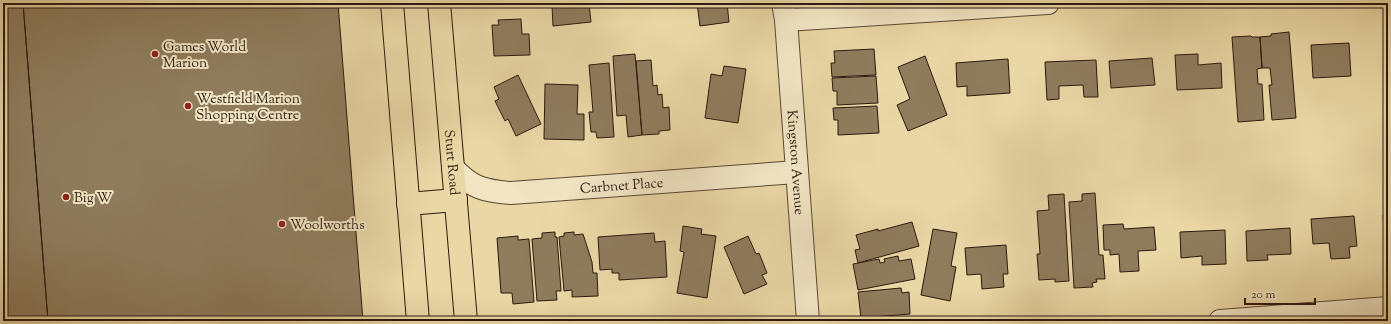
<svg xmlns="http://www.w3.org/2000/svg" width="1391" height="324" font-family="'Sorts Mill Goudy',serif">
	<style>
		.building { fill: #8e7c5d; stroke: #2b190e }
		.lines { fill: none; stroke-linecap: round; stroke-linejoin: round }
		.minor-casing { stroke: #5a4834; stroke-width: 24 }
		.major-casing { stroke: #2b190e; stroke-width: 24 }
		.minor { stroke: #f1e5c4; stroke-width: 22 }
		.major { stroke: #e9d7a5; stroke-width: 22 }
		.poi-dot { fill: #8f2418; stroke: #f1e5c4; stroke-width: 1.5 }
		.labels { text-anchor: middle; stroke-width: 4; stroke-linejoin: round; paint-order: stroke }
		.poi-label { font-size: 14px; fill: #2b190e; stroke: #f1e5c4; text-anchor: start }
		.street-label { font-size: 14px; fill: #2b190e; stroke: #f1e5c4 }
	</style>
	<rect width="100%" height="100%" fill="#e9d7a5"/>
	<filter id="stains"><feTurbulence type="fractalNoise" baseFrequency=".005" numOctaves="4"/><feColorMatrix values="0 0 0 0 .2 0 0 0 0 .09 0 0 0 0 .02 0 0 0 .5 -.17"/></filter>
	<radialGradient id="worn" r=".72"><stop offset=".6" stop-color="#630" stop-opacity="0"/><stop offset="1" stop-color="#630" stop-opacity=".3"/></radialGradient>
	<path class="building" d="M 3,3 L 23,3 L 48,321 L 3,321 Z
		M 23,3 L 338,3 L 363,321 L 48,321 Z
		M 589,3 L 591,22 L 553,26 L 552,6 Z
		M 697,3 L 727,3 L 729,22 L 700,26 Z
		M 521,19 L 522,34 L 529,34 L 530,55 L 494,56 L 492,25 L 499,25 L 498,20 Z
		M 1289,32 L 1296,118 L 1272,120 L 1269,85 L 1272,85 L 1270,68 L 1262,68 L 1260,37 L 1271,36 L 1271,34 Z
		M 1251,36 L 1252,37 L 1260,37 L 1262,68 L 1257,69 L 1258,84 L 1262,84 L 1264,120 L 1238,122 L 1232,37 Z
		M 1349,43 L 1351,76 L 1313,78 L 1311,45 Z
		M 874,49 L 876,75 L 832,77 L 831,63 L 835,63 L 834,51 Z
		M 635,54 L 642,135 L 628,137 L 626,115 L 617,116 L 613,56 Z
		M 1198,54 L 1198,65 L 1221,63 L 1222,88 L 1177,90 L 1175,55 Z
		M 925,56 L 947,115 L 908,131 L 897,105 L 910,99 L 898,67 Z
		M 1152,58 L 1155,85 L 1111,88 L 1109,61 Z
		M 1008,59 L 1010,93 L 967,96 L 967,86 L 957,87 L 956,63 Z
		M 651,60 L 653,86 L 657,85 L 658,95 L 662,94 L 663,108 L 669,107 L 670,130 L 659,131 L 659,134 L 642,135 L 636,61 Z
		M 1096,60 L 1098,97 L 1084,97 L 1083,85 L 1059,86 L 1059,99 L 1047,100 L 1045,62 Z
		M 609,63 L 614,137 L 597,138 L 596,132 L 591,132 L 589,112 L 593,112 L 589,65 Z
		M 724,66 L 746,69 L 738,123 L 705,118 L 711,74 L 722,76 Z
		M 518,75 L 541,124 L 516,136 L 508,119 L 505,121 L 495,101 L 499,99 L 494,87 Z
		M 876,76 L 878,103 L 837,105 L 837,91 L 833,91 L 832,78 Z
		M 545,84 L 578,85 L 577,114 L 584,114 L 584,140 L 544,139 Z
		M 877,106 L 879,133 L 838,135 L 838,120 L 834,120 L 833,108 Z
		M 1095,193 L 1099,255 L 1103,255 L 1105,279 L 1096,279 L 1097,282 L 1092,283 L 1093,287 L 1074,288 L 1069,202 L 1082,201 L 1082,194 Z
		M 1064,194 L 1069,281 L 1055,282 L 1055,279 L 1039,280 L 1037,254 L 1040,254 L 1037,211 L 1049,210 L 1048,195 Z
		M 1388,214 L 1388,245 L 1385,245 L 1383,215 Z
		M 1354,216 L 1357,246 L 1349,247 L 1350,258 L 1331,259 L 1329,243 L 1313,244 L 1311,219 Z
		M 912,222 L 919,246 L 858,263 L 855,250 L 860,249 L 856,235 L 878,229 L 878,231 Z
		M 1123,224 L 1124,229 L 1154,227 L 1156,250 L 1138,251 L 1139,271 L 1120,272 L 1119,254 L 1110,255 L 1110,250 L 1104,250 L 1103,225 Z
		M 683,226 L 702,229 L 701,234 L 716,236 L 707,298 L 677,293 L 684,252 L 680,251 Z
		M 1290,228 L 1291,254 L 1267,255 L 1268,260 L 1247,261 L 1246,231 Z
		M 933,229 L 957,233 L 951,266 L 956,267 L 950,301 L 921,295 Z
		M 1225,230 L 1226,264 L 1202,265 L 1202,256 L 1181,258 L 1180,232 Z
		M 555,232 L 555,237 L 557,237 L 561,291 L 556,291 L 557,300 L 537,301 L 532,239 L 542,238 L 542,233 Z
		M 574,232 L 574,235 L 583,234 L 592,262 L 593,273 L 597,273 L 598,296 L 572,297 L 572,290 L 564,291 L 559,237 L 564,236 L 564,233 Z
		M 654,233 L 655,242 L 665,241 L 667,277 L 619,280 L 619,273 L 612,273 L 612,269 L 600,270 L 598,237 Z
		M 518,236 L 518,240 L 529,239 L 534,302 L 513,304 L 512,293 L 501,293 L 497,238 Z
		M 748,236 L 756,254 L 759,253 L 767,273 L 762,275 L 767,284 L 744,294 L 724,247 Z
		M 1006,245 L 1008,274 L 1003,274 L 1004,287 L 982,289 L 981,274 L 967,275 L 965,248 Z
		M 898,256 L 899,261 L 911,259 L 915,279 L 858,290 L 853,264 L 879,259 L 880,263 L 885,262 L 884,259 Z
		M 901,288 L 902,293 L 909,292 L 910,314 L 861,318 L 858,292 Z"/>
	<g class="lines">
		<defs>
			<g id="minor">
				<path id="s1" d="M 783,3 L 786,20 L 808,321"/>
				<path d="M 786,20 L 1048,3"/>
				<path id="s2" d="M 453,168 C 472,188 484,191 511,193 L 797,172"/>
				<path d="M 1220,321 L 1388,308"/>
			</g>
			<g id="major">
				<path d="M 392,3 L 418,321"/>
				<path id="s3" d="M 439,3 L 466,321"/>
				<path d="M 408,204 L 456,200"/>
			</g>
		</defs>
		<use href="#minor" class="minor-casing"/>
		<use href="#major" class="major-casing"/>
		<use href="#minor" class="minor"/>
		<use href="#major" class="major"/>
	</g>
	<g class="poi-dot">
		<circle cx="155" cy="54" r="4"/>
		<circle cx="188" cy="106" r="4"/>
		<circle cx="66" cy="197" r="4"/>
		<circle cx="282" cy="224" r="4"/>
	</g>
	<g class="labels">
		<g class="poi-label">
			<text x="163" y="51">Games World<tspan x="163" dy="16">Marion</tspan></text>
			<text x="196" y="103">Westfield Marion<tspan x="196" dy="16">Shopping Centre</tspan></text>
			<text x="74" y="202">Big W</text>
			<text x="290" y="229">Woolworths</text>
		</g>
		<g class="street-label">
			<text dy="5" stroke="none"><textPath href="#s3" startOffset="160">Sturt Road</textPath></text>
			<text dy="5" stroke="none"><textPath href="#s1" startOffset="160">Kingston Avenue</textPath></text>
			<text dy="5" stroke="none"><textPath href="#s2" startOffset="176">Carbnet Place</textPath></text>
		</g>
	</g>
	<rect width="1391" height="324" fill="none" stroke="#e9d7a5" stroke-width="16"/>
	<rect x="4" y="4" width="1383" height="316" fill="none" stroke="#2b190e" stroke-width="2"/>
	<rect x="8" y="8" width="1375" height="308" fill="none" stroke="#2b190e"/>
	<path d="M1245 298v6h70v-6" fill="none" stroke="#2b190e" stroke-width="2"/>
	<text x="1251" y="298" font-size="12" fill="#2b190e" stroke="#f1e5c4" stroke-width="3" paint-order="stroke">20 m</text>
	<rect width="100%" height="100%" filter="url(#stains)"/>
	<rect width="100%" height="100%" fill="url(#worn)"/>
</svg>
